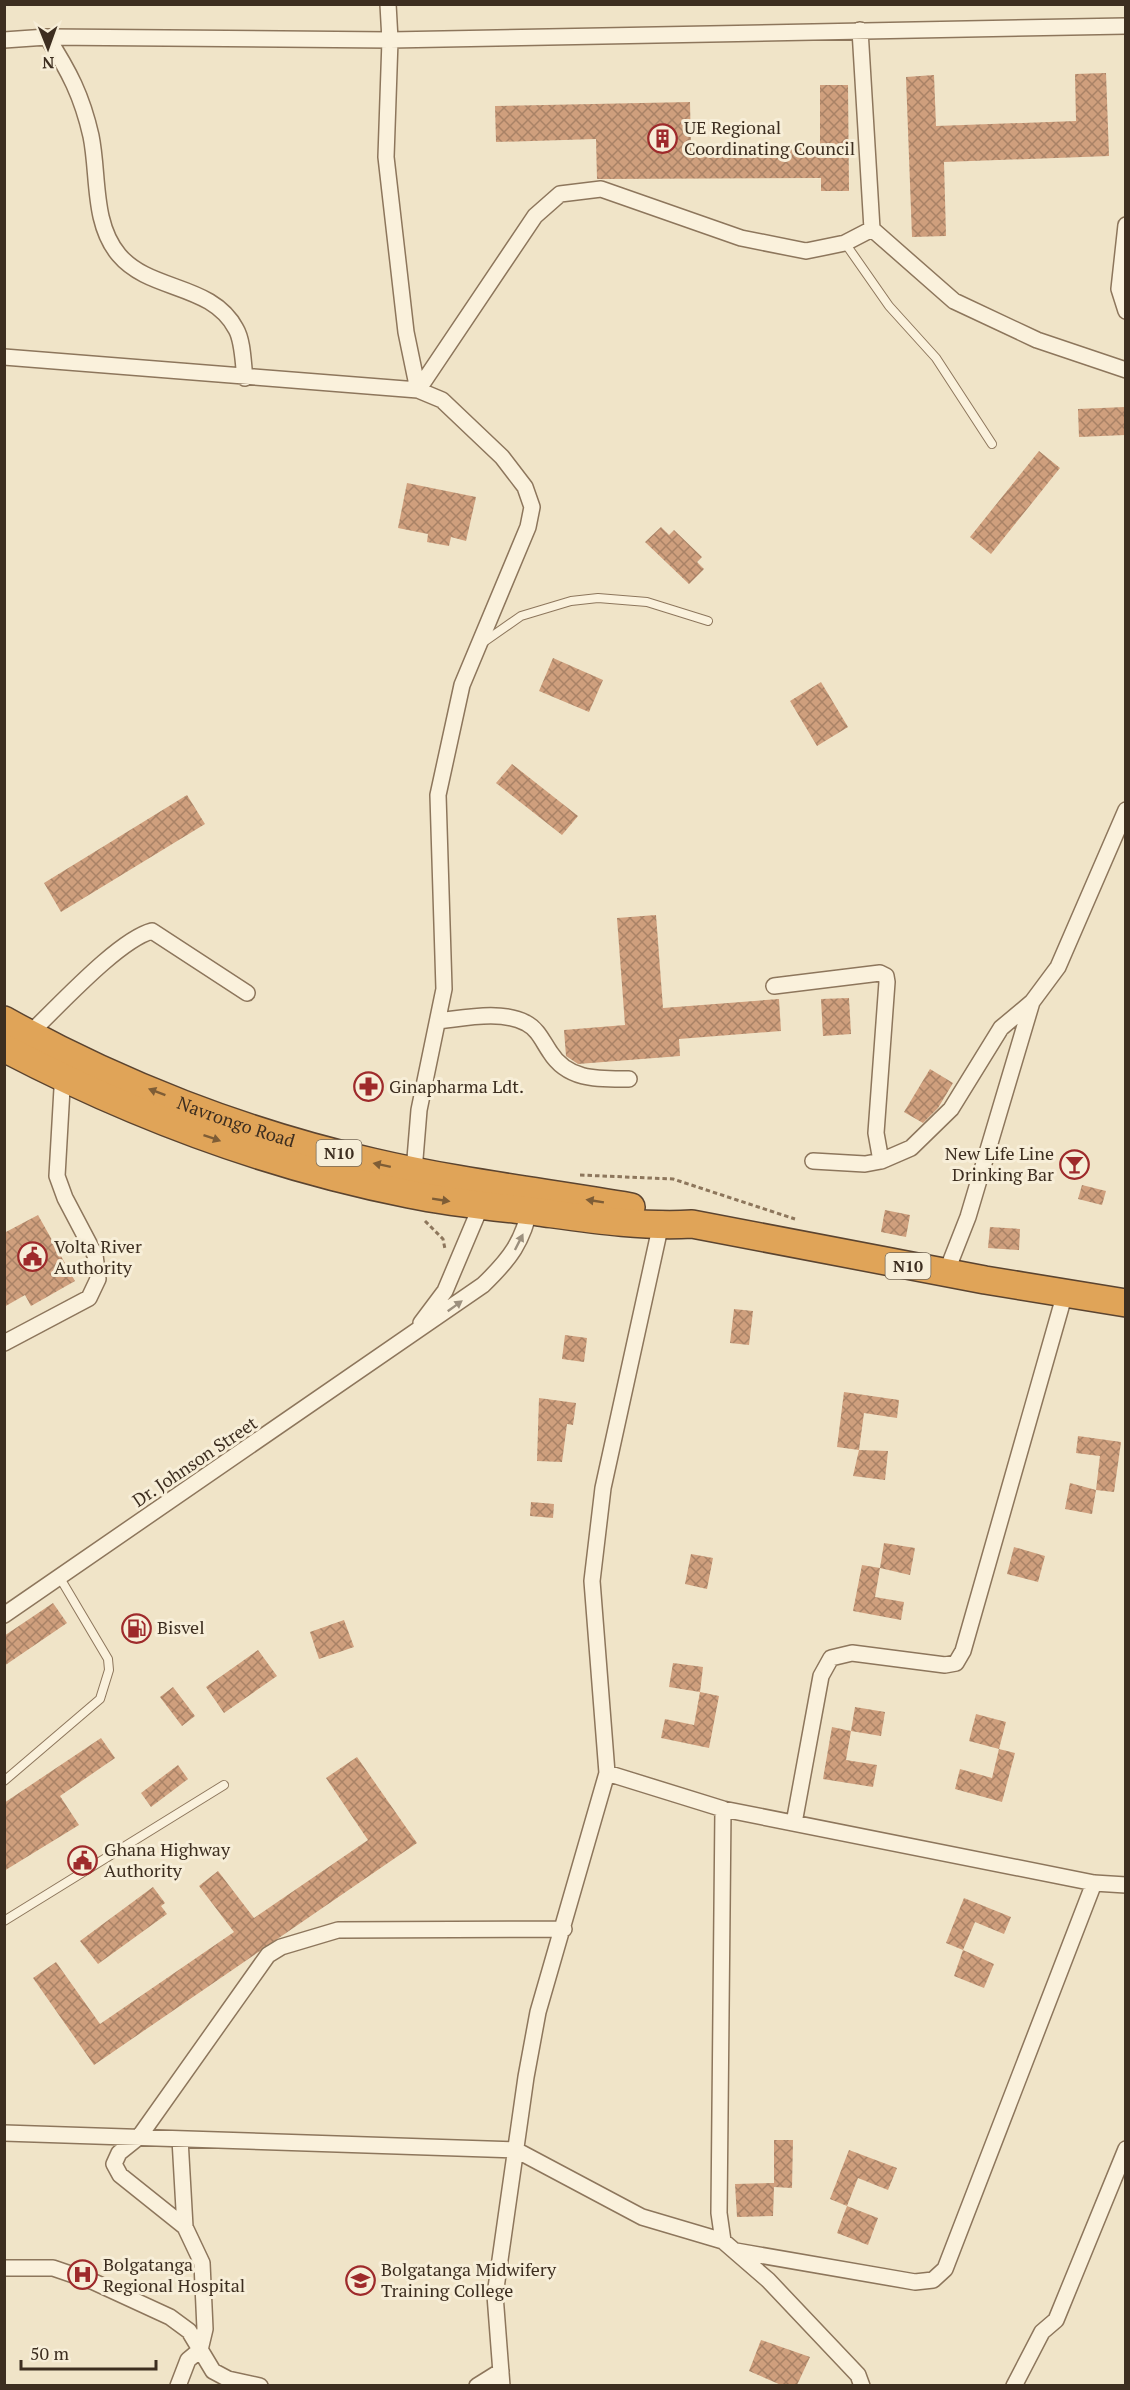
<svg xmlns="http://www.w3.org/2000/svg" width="1130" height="2390" font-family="'PT Serif',serif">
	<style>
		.building { fill: url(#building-cross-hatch) }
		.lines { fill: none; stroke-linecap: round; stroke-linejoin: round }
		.lane-casing { stroke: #8d765c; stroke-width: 10 }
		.street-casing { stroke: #8d765c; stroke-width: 18 }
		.highway-casing { stroke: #5b4430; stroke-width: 30 }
		.path { stroke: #8d765c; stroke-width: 3; stroke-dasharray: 4.5 3; stroke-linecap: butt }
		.lane { stroke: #faf1dc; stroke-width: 8 }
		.street { stroke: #faf1dc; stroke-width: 15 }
		.highway { stroke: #e0a458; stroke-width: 27 }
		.oneway { fill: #7e5d36 }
		.oneway2 { fill: #9c907e }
		.labels { text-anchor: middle; stroke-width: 6; stroke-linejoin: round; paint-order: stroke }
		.shield { fill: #f7eed8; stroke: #756857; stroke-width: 1.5 }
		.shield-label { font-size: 16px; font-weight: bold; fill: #3d2e20 }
		.poi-label { font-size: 18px; fill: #3d2e20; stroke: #f7eed8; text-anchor: start }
		.street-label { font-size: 18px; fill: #3d2e20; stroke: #f7eed8 }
	</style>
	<defs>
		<pattern id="building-cross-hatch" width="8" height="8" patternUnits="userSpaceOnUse" patternTransform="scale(1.5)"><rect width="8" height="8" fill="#cf9f7d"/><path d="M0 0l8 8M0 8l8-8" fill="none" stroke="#a98266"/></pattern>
	</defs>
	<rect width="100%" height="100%" fill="#f0e4c8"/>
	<path class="building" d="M 1106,73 L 1109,156 L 944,162 L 946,236 L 912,237 L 906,77 L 934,75 L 936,126 L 1076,121 L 1075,74 Z
		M 820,85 L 848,85 L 849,191 L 821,191 L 821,178 L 597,179 L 596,139 L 496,142 L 495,106 L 690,102 L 691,150 L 820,147 Z
		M 1125,407 L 1125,435 L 1079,437 L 1078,409 Z
		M 1039,451 L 1060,468 L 991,554 L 970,537 Z
		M 407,483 L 476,497 L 466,541 L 451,537 L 449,546 L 427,542 L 428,534 L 398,528 Z
		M 661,527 L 669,535 L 674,530 L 702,557 L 697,562 L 704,569 L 689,584 L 645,542 Z
		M 553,658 L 603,680 L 589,712 L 539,691 Z
		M 821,682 L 848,727 L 817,746 L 790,701 Z
		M 512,764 L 578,816 L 562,835 L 496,783 Z
		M 187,795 L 205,824 L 61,912 L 44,883 Z
		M 656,915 L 663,1008 L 779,999 L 781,1031 L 679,1039 L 680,1056 L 578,1064 L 566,1056 L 564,1030 L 625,1025 L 617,918 Z
		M 849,998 L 851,1034 L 823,1036 L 821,999 Z
		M 930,1069 L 953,1083 L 938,1108 L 923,1123 L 904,1112 Z
		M 1082,1185 L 1106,1191 L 1102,1205 L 1078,1199 Z
		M 885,1210 L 910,1215 L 906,1237 L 881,1232 Z
		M 38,1215 L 75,1281 L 31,1306 L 25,1295 L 4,1307 L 4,1233 Z
		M 990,1227 L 1020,1229 L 1019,1250 L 988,1248 Z
		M 734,1309 L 753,1311 L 749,1345 L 730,1343 Z
		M 565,1335 L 587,1338 L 584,1362 L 562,1359 Z
		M 844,1392 L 899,1400 L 897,1418 L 864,1413 L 859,1450 L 837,1447 Z
		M 539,1398 L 576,1403 L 573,1425 L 567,1424 L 562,1462 L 537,1461 Z
		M 1078,1436 L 1121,1442 L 1114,1492 L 1096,1490 L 1100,1456 L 1076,1453 Z
		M 859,1450 L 888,1451 L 885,1480 L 853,1476 Z
		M 1070,1483 L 1096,1490 L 1092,1514 L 1065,1509 Z
		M 531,1502 L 554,1504 L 553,1518 L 530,1516 Z
		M 884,1543 L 915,1548 L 910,1575 L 880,1568 Z
		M 1014,1547 L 1045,1556 L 1038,1582 L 1007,1574 Z
		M 691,1554 L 713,1558 L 707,1589 L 685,1584 Z
		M 862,1565 L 880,1568 L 875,1597 L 904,1602 L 901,1620 L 853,1611 Z
		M 53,1603 L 67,1623 L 4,1666 L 4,1636 Z
		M 344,1620 L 354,1647 L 319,1659 L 310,1632 Z
		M 258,1650 L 277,1676 L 224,1713 L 206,1687 Z
		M 673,1663 L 703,1667 L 700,1692 L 669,1687 Z
		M 173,1687 L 195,1716 L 182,1726 L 160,1697 Z
		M 700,1692 L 719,1696 L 709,1748 L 661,1738 L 665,1719 L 694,1725 Z
		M 855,1707 L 885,1712 L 881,1736 L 851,1731 Z
		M 976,1714 L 1006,1722 L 999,1749 L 969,1741 Z
		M 832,1727 L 851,1731 L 846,1760 L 877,1765 L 873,1787 L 823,1779 Z
		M 101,1738 L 115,1758 L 60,1796 L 79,1825 L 4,1871 L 4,1803 Z
		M 999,1749 L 1015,1753 L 1002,1802 L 955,1789 L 960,1769 L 992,1778 Z
		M 357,1757 L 417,1843 L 94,2065 L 33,1978 L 56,1962 L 100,2024 L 234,1932 L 199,1886 L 218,1871 L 254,1918 L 368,1840 L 326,1778 Z
		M 178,1765 L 188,1779 L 151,1807 L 141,1793 Z
		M 153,1887 L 165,1903 L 161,1906 L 167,1914 L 98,1964 L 80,1941 Z
		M 964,1898 L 1011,1917 L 1004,1934 L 975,1922 L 963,1950 L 946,1943 Z
		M 963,1950 L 994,1964 L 984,1988 L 954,1976 Z
		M 774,2140 L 793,2140 L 792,2188 L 774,2187 L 773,2216 L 737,2217 L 735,2184 L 774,2183 Z
		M 849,2150 L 897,2168 L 888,2190 L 858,2178 L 847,2206 L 830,2199 Z
		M 847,2206 L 878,2218 L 868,2245 L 837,2233 Z
		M 761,2340 L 810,2357 L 797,2385 L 781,2385 L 749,2371 Z"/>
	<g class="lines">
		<defs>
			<path id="lane" d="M 845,243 L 889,306 L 936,358 L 992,444
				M 481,644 L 521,616 L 571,601 L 598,598 L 647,602 L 708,621
				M 4,1781 L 100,1699 L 109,1670 L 108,1659 L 60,1578
				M 4,1921 L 224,1785"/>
			<path id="street" d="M 388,4 L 390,40 L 386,157 L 406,332 L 418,390 L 442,400 L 502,457 L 525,487 L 532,507 L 528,527 L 462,685 L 438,795 L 444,989 L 419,1110 L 414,1171
				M 860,30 L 872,229 L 954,301 L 1037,340 L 1126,370
				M 47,37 C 69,71 82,96 91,136 C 99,175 92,223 119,255 C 150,292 212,283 236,329 C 243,341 243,363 245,378
				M 4,40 L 47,37 L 390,40 L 1126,26
				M 1126,225 L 1119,289 L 1126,311
				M 4,357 L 418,390 L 535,216 L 560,194 L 601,189 L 741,238 L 806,251 L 845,243 L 872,229
				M 774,986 L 880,973 L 886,976 L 887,982 L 876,1133 L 881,1161
				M 438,1021 C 465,1018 502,1010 526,1023 C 538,1029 543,1042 550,1052 C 568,1081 599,1079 629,1079
				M 29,1034 C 57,1008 118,940 152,931 L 247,993
				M 813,1161 L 865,1164 L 881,1161 L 911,1148 L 951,1109 L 1001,1028 L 1032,1002 L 1058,967 L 1126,810
				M 946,1273 L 968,1217 L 1032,1002
				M 421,1323 L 445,1291 L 483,1201
				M 4,1343 L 89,1298 L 98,1279 L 95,1255 L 65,1198 L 57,1176 L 63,1071
				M 4,1615 L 483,1285 C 510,1259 523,1242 531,1204
				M 607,1773 L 723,1809 L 1094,1883 L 1126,1885
				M 723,1809 L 719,2213 L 723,2241
				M 794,1823 L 821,1676 L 831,1658 L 852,1653 L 945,1665 L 956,1663 L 963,1651 L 1065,1293
				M 4,2133 L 516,2150 L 642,2217 L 723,2241 L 768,2280 L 858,2375 L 862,2386
				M 180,2139 L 185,2227
				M 736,2251 L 915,2282 L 933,2280 L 945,2269 L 1094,1883
				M 4,2268 L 53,2268 L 94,2282 L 170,2317 L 189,2331 L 213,2371 L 228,2379 L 260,2386
				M 178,2386 L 188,2360 L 200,2350 L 205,2329 L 202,2263 L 185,2227 L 120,2175 L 114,2164 L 119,2153 L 139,2137 L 268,1955 L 281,1947 L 338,1930 L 564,1929
				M 477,2386 L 501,2371
				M 502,2386 L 495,2295 L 526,2077 L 538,2012 L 607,1773 L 592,1581 L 603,1488 L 662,1219
				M 1014,2386 L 1042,2332 L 1056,2320 L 1126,2149"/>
			<g id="highway">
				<path id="s1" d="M 4,1020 C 118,1084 245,1133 372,1162 C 457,1182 544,1192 631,1207"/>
				<path d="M 4,1048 C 132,1115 268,1166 409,1194 C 452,1203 496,1207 539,1212 C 590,1219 641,1227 692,1224 L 985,1280 L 1126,1303"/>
			</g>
		</defs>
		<use href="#lane" class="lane-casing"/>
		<use href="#street" class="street-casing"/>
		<use href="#highway" class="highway-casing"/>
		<path class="path" d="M 580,1175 L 673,1179 L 795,1219
			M 425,1221 L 443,1239 L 445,1249"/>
		<use href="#lane" class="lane"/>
		<use href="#street" class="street"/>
		<use href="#highway" class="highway"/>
	</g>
	<defs><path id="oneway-solid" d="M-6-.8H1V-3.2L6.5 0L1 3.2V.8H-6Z" transform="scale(1.5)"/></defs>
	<g class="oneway">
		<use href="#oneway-solid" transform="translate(157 1092) rotate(-159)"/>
		<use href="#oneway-solid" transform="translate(212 1138) rotate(19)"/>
		<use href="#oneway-solid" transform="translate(382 1165) rotate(-168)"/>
		<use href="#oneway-solid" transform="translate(441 1200) rotate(9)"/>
		<use href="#oneway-solid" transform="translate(595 1201) rotate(-171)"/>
	</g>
	<g class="oneway2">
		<use href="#oneway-solid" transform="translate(519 1242) rotate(-63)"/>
		<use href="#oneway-solid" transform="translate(455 1306) rotate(-36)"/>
	</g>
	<defs>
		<symbol id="building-ring" viewBox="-11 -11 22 22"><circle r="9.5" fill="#f7eed8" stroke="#9e2a2b" stroke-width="1.5"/><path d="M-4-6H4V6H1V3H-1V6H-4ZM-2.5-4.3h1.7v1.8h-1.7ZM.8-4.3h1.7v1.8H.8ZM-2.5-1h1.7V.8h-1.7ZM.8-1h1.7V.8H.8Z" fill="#9e2a2b"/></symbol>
		<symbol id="pharmacy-ring" viewBox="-11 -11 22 22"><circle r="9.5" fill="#f7eed8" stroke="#9e2a2b" stroke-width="1.5"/><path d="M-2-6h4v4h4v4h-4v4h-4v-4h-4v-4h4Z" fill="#9e2a2b"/></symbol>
		<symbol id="bar-ring" viewBox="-11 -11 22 22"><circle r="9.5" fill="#f7eed8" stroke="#9e2a2b" stroke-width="1.5"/><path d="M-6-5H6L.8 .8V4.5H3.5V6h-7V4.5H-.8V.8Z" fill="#9e2a2b"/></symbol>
		<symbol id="civic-ring" viewBox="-11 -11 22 22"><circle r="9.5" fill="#f7eed8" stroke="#9e2a2b" stroke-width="1.5"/><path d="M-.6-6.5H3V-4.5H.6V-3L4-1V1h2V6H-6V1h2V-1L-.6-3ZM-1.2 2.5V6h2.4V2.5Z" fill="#9e2a2b"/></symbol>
		<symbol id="fuel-ring" viewBox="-11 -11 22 22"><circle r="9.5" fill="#f7eed8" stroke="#9e2a2b" stroke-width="1.5"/><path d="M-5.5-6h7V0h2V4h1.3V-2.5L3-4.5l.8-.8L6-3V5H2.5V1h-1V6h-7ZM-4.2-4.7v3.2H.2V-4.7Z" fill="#9e2a2b"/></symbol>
		<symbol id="hospital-ring" viewBox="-11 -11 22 22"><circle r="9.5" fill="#f7eed8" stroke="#9e2a2b" stroke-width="1.5"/><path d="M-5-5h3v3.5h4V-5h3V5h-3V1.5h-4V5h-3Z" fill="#9e2a2b"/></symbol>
		<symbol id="school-ring" viewBox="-11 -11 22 22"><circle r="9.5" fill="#f7eed8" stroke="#9e2a2b" stroke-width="1.5"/><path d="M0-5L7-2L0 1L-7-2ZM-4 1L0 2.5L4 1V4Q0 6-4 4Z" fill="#9e2a2b"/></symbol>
	</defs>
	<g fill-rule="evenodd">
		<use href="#building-ring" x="646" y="122" width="33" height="33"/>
		<use href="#pharmacy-ring" x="352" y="1070" width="33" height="33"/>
		<use href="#bar-ring" x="1058" y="1148" width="33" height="33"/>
		<use href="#civic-ring" x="16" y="1240" width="33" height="33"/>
		<use href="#fuel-ring" x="120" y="1612" width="33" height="33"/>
		<use href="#civic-ring" x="66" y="1844" width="33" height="33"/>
		<use href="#hospital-ring" x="66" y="2258" width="33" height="33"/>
		<use href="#school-ring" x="344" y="2264" width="33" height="33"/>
	</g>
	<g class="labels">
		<g class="shield">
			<rect x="316.5" y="1140" width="45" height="26" rx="4.5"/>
			<rect x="885.5" y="1253" width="45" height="26" rx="4.5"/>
		</g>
		<g class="shield-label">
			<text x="339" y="1159">N10</text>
			<text x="908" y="1272">N10</text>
		</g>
		<g class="poi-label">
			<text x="684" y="134">UE Regional<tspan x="684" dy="21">Coordinating Council</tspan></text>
			<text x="389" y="1093">Ginapharma Ldt.</text>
			<text x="1054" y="1160" text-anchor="end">New Life Line<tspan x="1054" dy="21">Drinking Bar</tspan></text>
			<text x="54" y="1253">Volta River<tspan x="54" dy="21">Authority</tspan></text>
			<text x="157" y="1634">Bisvel</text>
			<text x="104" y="1856">Ghana Highway<tspan x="104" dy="21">Authority</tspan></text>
			<text x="103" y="2271">Bolgatanga<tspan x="103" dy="21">Regional Hospital</tspan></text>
			<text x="381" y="2276">Bolgatanga Midwifery<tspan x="381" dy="21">Training College</tspan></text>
		</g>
		<g class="street-label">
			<text dy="6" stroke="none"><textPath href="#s1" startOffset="254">Navrongo Road</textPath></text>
			<text transform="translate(195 1462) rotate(-34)" y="6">Dr. Johnson Street</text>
		</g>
	</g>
	<rect width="1130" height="2390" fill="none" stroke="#3d2e20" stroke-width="12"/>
	<g transform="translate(48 48) rotate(179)" stroke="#f7eed8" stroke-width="4.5" paint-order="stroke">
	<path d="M0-4.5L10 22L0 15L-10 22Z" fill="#3d2e20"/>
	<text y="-9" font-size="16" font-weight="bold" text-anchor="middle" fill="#3d2e20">N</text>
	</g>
	<path d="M21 2360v9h135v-9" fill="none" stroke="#3d2e20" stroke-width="3"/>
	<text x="30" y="2360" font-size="18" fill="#3d2e20" stroke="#f7eed8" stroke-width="4.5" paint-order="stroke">50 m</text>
</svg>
